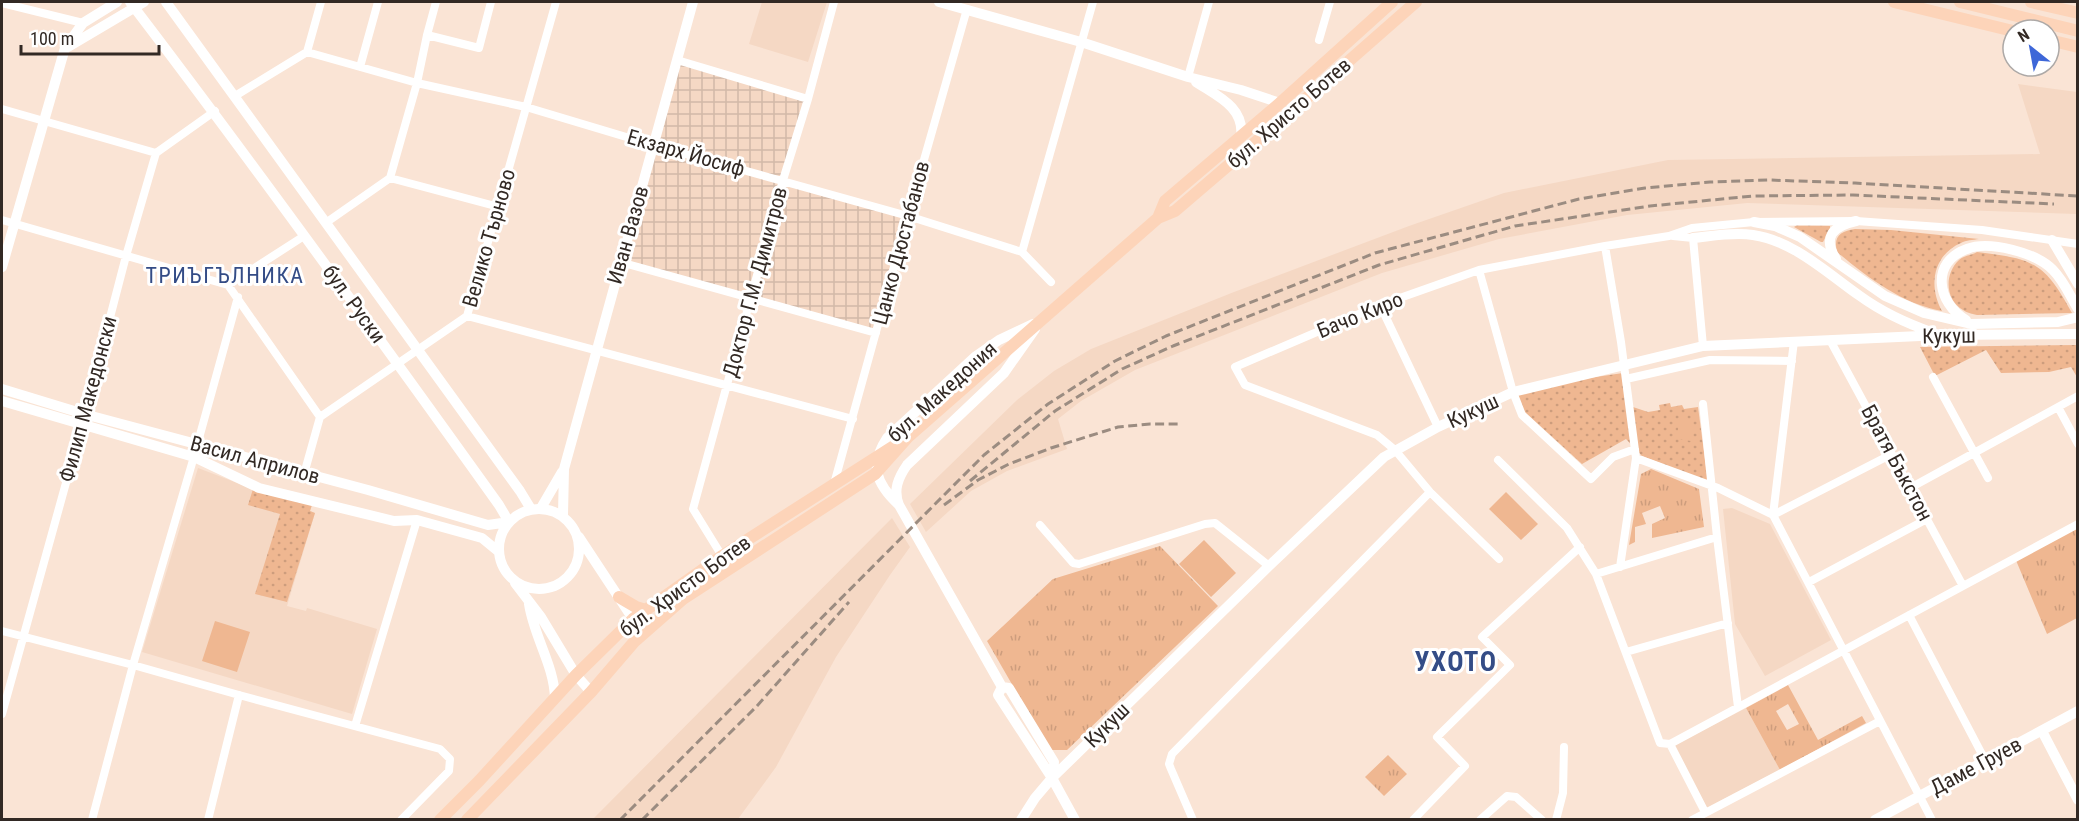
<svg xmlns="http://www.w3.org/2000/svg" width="2079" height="821" font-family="'Roboto Condensed',sans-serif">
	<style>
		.built { fill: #f5d8c4 }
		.industrial { fill: url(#industrial-grid) }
		.grass { fill: url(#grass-dots) }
		.park { fill: url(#park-tufts); fill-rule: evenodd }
		.pitch { fill: #efb791 }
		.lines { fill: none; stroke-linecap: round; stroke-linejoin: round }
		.minor { stroke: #fff; stroke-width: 8 }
		.tertiary { stroke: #fff; stroke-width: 10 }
		.secondary { stroke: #fff; stroke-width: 10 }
		.primary { stroke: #fdd4b9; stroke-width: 12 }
		.rail { stroke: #9b8c81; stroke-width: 3; stroke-dasharray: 9 4.5; stroke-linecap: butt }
		.labels { text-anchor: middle; stroke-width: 6; stroke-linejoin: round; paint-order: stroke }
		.street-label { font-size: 21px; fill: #322924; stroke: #fff }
		.neighbourhood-label { font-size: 22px; letter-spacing: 1.5px; fill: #344c86; stroke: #fff }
		.district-label { font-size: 27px; font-weight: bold; letter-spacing: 1.5px; fill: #344c86; stroke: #fff }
	</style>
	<defs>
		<pattern id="industrial-grid" width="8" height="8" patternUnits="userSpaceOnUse" patternTransform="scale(1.5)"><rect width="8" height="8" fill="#f5d8c4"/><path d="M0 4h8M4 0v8" fill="none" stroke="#d2b9a8"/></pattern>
		<pattern id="grass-dots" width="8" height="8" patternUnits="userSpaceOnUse" patternTransform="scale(1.5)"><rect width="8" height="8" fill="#efb791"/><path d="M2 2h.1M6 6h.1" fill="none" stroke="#cd9d7d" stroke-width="1.8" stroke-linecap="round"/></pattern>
		<pattern id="park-tufts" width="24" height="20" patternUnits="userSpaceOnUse" patternTransform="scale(1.5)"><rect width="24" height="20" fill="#efb791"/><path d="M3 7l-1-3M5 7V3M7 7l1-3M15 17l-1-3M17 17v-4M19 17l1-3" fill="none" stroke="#cd9d7d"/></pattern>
	</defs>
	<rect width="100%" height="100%" fill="#fae4d5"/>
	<path class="built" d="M 762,2 L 827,2 L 808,62 L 749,44 Z
		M 2018,84 L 2077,92 L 2077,214 L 1747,203 L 1627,215 L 1499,239 L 1382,273 L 1135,370 L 1081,401 L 1058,419 L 1067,449 L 1007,471 L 971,491 L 926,532 L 910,504 L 1017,400 L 1054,371 L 1091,349 L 1234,292 L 1409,226 L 1504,193 L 1668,160 L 2040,154 Z
		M 198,468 L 253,489 L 312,505 L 310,511 L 315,513 L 287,606 L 306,611 L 307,608 L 377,629 L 352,714 L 142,652 Z
		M 1732,508 L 1770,524 L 1831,640 L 1765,676 L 1735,624 L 1723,509 Z
		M 892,518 L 910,547 L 890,575 L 836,657 L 776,767 L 738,819 L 593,819 Z
		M 1746,708 L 1780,770 L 1706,808 L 1673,746 Z"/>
	<path class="industrial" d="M 677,60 L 808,99 L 783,180 L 908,216 L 876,333 L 620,262 Z"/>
	<path class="grass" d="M 1797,225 L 1830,226 L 1830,228 L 1823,242 L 1821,242 L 1794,227 Z
		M 1855,229 L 1891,230 L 1979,239 C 1973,240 1966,240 1961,243 C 1933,255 1928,286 1942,311 C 1902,304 1867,277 1837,252 C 1833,236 1841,231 1855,229 Z
		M 1977,252 C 2034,259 2044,262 2072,313 L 1977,315 C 1973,314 1967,313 1963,310 C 1945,300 1944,274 1959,260 C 1963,256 1972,255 1977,252 Z
		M 2077,345 L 2077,377 L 2071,367 L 2049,372 L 2001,373 L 1986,350 L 1935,376 L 1920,347 Z
		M 1623,373 L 1627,405 L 1648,412 L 1660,410 L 1659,405 L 1670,403 L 1671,407 L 1682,405 L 1684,409 L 1698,407 L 1708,482 L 1642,456 L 1626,439 L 1582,464 L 1517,405 L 1518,395 L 1534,386 Z
		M 253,489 L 312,505 L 310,511 L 315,513 L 287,602 L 255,594 L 280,514 L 248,505 Z"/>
	<path class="park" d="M 1679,420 L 1693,422 L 1691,441 L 1677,439 Z
		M 1651,469 L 1699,489 L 1704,527 L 1652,538 L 1652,524 L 1665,518 L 1660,506 L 1642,513 L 1646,524 L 1635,527 L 1635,542 L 1629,545 L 1641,474 Z
		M 2077,524 L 2077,618 L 2047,634 L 2015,558 Z
		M 1160,546 L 1218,606 L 1067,750 L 1050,750 L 987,641 L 1053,579 Z
		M 1788,685 L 1818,740 L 1862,716 L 1866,723 L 1780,770 L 1746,708 ZM 1788,704 L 1799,724 L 1787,730 L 1776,711 Z
		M 1388,755 L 1407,774 L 1384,796 L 1365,777 Z"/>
	<path class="pitch" d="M 1506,492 L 1538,524 L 1521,540 L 1489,509 Z
		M 1204,540 L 1236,573 L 1211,597 L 1179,564 Z
		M 215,621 L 250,632 L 237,672 L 202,661 Z"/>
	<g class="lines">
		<path class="minor" d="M 2,3 L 83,23
			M 427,35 L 479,48 L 491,2
			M 1319,40 L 1330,2
			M 307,52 L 417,83 L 526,107 L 653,145 L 908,216 L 1022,252 L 1051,282
			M 677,60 L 808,99
			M 360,67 L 378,2
			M 1188,77 L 1209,2
			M 235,96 L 307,52 L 321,2
			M 2,109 L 156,153
			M 390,178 L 499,207
			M 2,220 L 228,285
			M 327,222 L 390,178 L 417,83 L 427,35 L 436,2
			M 1673,236 L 1693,238 L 1703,346
			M 1605,246 L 1621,342 L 1636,458 L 1620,567
			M 1022,252 L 1093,2
			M 620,262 L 876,333
			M 1479,270 L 1513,392 L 1522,415 L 1591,479 L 1613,457 L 1635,449
			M 228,285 L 320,417
			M 228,285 L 304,236
			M 1380,305 L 1438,427
			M 467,316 L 853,419
			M 1830,340 L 1963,586
			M 1794,341 L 1773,515 L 1932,820
			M 1933,377 L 1988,478
			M 1626,379 L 1710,360 L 1792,361
			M 1703,404 L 1717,537 L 1738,707
			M 2058,407 L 2078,444
			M 1636,458 L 1718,488 L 1773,515
			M 1498,460 L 1567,528 L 1596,574 L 1660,743 L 1670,744 L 2078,524
			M 304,474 L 320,417 L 467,316 L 556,2
			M 834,484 L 908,216 L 967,9
			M 1910,488 L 2078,396
			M 1773,515 L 1892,454
			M 1040,525 L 1073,563 L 1079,564 L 1205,524 L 1215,523 L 1269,566
			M 722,556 L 693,509 L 783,180 L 808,99 L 834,2
			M 1499,559 L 1430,492 L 1395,450 L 1377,435 L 1245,385 L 1235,367 L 1380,305 L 1479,270 L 1605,246 L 1669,236 L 1692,228 L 1754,222 L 1856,221 L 1982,230 L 2078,244
			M 1596,574 L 1717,537
			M 1809,582 L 1927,519
			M 1909,615 L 1985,760
			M 2,631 L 133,665 L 239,695 L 440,749 L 450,759 L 449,771 L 401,820
			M 1626,652 L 1728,623
			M 2,714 L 82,425 L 126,256 L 156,153 L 215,111
			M 355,726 L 417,520
			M 1670,744 L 1705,812
			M 92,820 L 133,665 L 193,460 L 238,297
			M 208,820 L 239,695
			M 1193,820 L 1171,769 L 1169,764 L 1172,754 L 1430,492
			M 1413,820 L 1465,766 L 1437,737 L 1510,665 L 1482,637 L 1580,547
			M 1480,820 L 1507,796 L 1516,797 L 1542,820
			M 1556,820 L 1563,793 L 1564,747
			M 1692,820 L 1880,721"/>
		<path class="tertiary" d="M 939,2 L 1081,42 L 1188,77 L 1241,90 L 1280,103
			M 68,47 L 144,2
			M 1196,82 C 1217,96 1245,107 1241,137
			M 1693,238 C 1713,236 1734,232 1753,235 C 1794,241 1827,273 1860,296 C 1882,312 1908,324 1934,333
			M 2052,240 L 2078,284
			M 2,267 L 65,48 L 83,23 L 117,2
			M 899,505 C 876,484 869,465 887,438 L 976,356 L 999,340 L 1033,324
			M 541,508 L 562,472
			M 563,515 L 564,469 L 693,2
			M 1002,687 L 899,505 C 893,490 898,478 907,465 L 1004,373 L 1035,329
			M 1002,687 L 998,695 L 1052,778 L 1075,820
			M 1002,687 L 1009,688 L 1054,762 L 1052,778
			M 2042,731 L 2078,800
			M 1021,820 L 1035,798 L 1052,778 L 1269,566 L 1384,457 L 1438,427 L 1513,392 L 1703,346 L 1942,335 L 2078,334
			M 1875,820 L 2078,711"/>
		<path class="secondary" d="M 130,2 C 256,167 378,336 499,505 L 509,522
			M 166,2 L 520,491 L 531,509
			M 1754,222 L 1775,226 L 1800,237 L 1885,296 L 1924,313 L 1971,324 L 2058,322 L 2078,317
			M 1836,259 C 1822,237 1833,226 1856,221
			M 1966,320 C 1937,303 1930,262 1967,249 C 1989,240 2037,253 2053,270 C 2064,281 2070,296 2078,309
			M 2,389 L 84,414 L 368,490 L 488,525 L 509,522
			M 2,401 L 194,457 L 259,488 L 394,521 L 417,520 L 482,538 L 499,552
			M499 549a40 40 0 1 1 80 0a40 40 0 1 1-80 0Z
			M 579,537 L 633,619 L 637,635 L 634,642
			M 515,583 L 541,617 L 576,675 L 591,692
			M 529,604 C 534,637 554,665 555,698"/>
		<path class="primary" d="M 1894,2 L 2013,31
			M 1960,2 L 2078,31
			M 2031,2 L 2078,13
			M 2049,40 L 2078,47
			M 1158,218 L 1165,201 L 1280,103 L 1392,2
			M 619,597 L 636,607 L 646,610
			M 440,820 L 479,781 L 576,675 L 633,619 L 722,556 L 897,444
			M 467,820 L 591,692 L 634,642 L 683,599 L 875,474 L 908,437 L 1158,218 L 1175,211 L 1293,110 L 1416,2"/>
		<path class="rail" d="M 970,481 L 1055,411 L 1122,369 L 1173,346 L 1379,265 L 1515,226 L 1650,206 L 1753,196 L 1853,195 L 2054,204
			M 944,505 L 978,480 L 1009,464 L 1051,448 L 1118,427 L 1150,424 L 1180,424
			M 620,820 L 984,455 L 1048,404 L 1115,361 L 1166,336 L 1375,253 L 1579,199 L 1645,188 L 1710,182 L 1769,180 L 1855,183 L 2078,196
			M 642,820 L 756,707 L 849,602"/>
	</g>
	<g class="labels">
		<g class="street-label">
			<text transform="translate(1289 113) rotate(-41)" y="7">бул. Христо Ботев</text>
			<text transform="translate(686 153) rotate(16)" y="7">Екзарх Йосиф</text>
			<text transform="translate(628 235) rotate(-74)" y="7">Иван Вазов</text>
			<text transform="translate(489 238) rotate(-74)" y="7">Велико Търново</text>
			<text transform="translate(901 243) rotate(-75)" y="7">Цанко Дюстабанов</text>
			<text transform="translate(755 282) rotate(-75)" y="7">Доктор Г.М. Димитров</text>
			<text transform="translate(354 304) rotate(54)" y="7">бул. Руски</text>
			<text transform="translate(1360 315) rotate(-22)" y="7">Бачо Киро</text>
			<text transform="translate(1949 336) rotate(-1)" y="7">Кукуш</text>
			<text transform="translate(942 392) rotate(-42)" y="7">бул. Македония</text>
			<text transform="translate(88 399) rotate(-75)" y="7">Филип Македонски</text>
			<text transform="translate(1473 411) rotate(-25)" y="7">Кукуш</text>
			<text transform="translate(255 460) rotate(15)" y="7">Васил Априлов</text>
			<text transform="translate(1897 463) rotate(62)" y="7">Братя Бъкстон</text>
			<text transform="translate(685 586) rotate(-36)" y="7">бул. Христо Ботев</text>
			<text transform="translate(1107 725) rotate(-45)" y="7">Кукуш</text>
			<text transform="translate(1976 766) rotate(-28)" y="7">Даме Груев</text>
		</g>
		<g class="neighbourhood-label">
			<text x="225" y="283">ТРИЪГЪЛНИКА</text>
		</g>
		<g class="district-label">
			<text x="1456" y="671">УХОТО</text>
		</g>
	</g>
	<rect width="2079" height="821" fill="none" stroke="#322924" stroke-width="6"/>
	<g transform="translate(2031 48) rotate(329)"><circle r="28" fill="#ffffff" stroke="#ada9a7" stroke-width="1.5"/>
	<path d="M0-4.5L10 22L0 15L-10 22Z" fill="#3e67d8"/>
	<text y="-9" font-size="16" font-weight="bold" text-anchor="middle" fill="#322924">N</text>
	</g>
	<path d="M21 45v9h138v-9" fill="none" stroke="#322924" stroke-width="3"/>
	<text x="30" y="45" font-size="18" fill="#322924" stroke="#ffffff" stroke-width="4.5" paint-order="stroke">100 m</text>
</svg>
